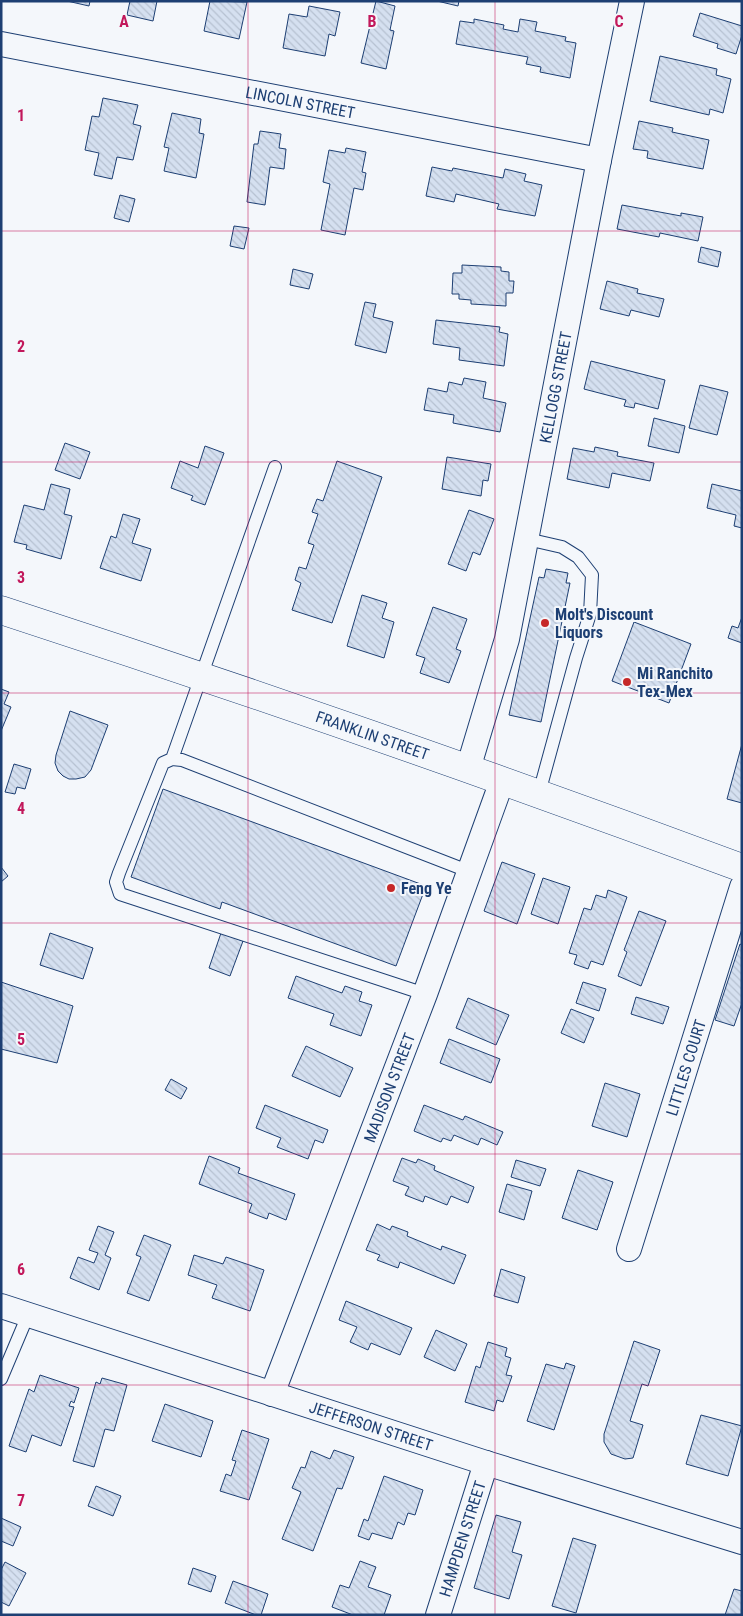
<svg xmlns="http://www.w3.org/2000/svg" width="743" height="1616" font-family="'Roboto Condensed',sans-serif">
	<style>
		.building { fill: url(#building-back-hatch); stroke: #1d3f73 }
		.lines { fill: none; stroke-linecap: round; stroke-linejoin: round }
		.lane-casing { stroke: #1d3f73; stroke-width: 14 }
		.street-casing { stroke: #1d3f73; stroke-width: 26 }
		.primary-casing { stroke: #1d3f73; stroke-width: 29 }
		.lane { stroke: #f4f7fb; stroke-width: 12 }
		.street { stroke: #f4f7fb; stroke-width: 24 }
		.primary { stroke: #f4f7fb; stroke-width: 28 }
		.grid { fill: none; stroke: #c2185b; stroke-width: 1; stroke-opacity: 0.55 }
		.poi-dot { fill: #c62828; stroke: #f4f7fb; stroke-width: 2 }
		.labels { text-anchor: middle; stroke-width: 4; stroke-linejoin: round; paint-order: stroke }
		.street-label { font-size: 16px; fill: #1d3f73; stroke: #f4f7fb }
		.poi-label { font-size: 16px; font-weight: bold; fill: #1d3f73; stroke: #f4f7fb; text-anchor: start }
		.grid-label { font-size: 16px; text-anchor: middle; font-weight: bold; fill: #c2185b; stroke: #f4f7fb; stroke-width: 4; stroke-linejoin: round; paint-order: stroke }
	</style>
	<defs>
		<pattern id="building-back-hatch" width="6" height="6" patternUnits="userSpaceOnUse" patternTransform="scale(1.25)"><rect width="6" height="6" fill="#d5e0f0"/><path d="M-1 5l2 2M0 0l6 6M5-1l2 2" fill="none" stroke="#b6c1d1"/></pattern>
	</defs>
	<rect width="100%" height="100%" fill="#f4f7fb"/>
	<path class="building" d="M 67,1 L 90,1 L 89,6 Z
		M 130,1 L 157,1 L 153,21 L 127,15 Z
		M 210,1 L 247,2 L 239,39 L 204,31 Z
		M 376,1 L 395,6 L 390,30 L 394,31 L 386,69 L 361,63 Z
		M 437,1 L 459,1 L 458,6 Z
		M 309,6 L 340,12 L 335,36 L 329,34 L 325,56 L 283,48 L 289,14 L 307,17 Z
		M 700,13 L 742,26 L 742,35 L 736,54 L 717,48 L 718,44 L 693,36 Z
		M 474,19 L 504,25 L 503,29 L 518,32 L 520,19 L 537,22 L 535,31 L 566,37 L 565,41 L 576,43 L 570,78 L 540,72 L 541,67 L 526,64 L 528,57 L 456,44 L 460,21 L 474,23 Z
		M 660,56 L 717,69 L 716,75 L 731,79 L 723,113 L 710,109 L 709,115 L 650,101 Z
		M 103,98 L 138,105 L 133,124 L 141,126 L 133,160 L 117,157 L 112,179 L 94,175 L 99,153 L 85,150 L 92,116 L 99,117 Z
		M 172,113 L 201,119 L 199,133 L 204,134 L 196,178 L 164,171 L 169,148 L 164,147 Z
		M 639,121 L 673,128 L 672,132 L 709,140 L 703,169 L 647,158 L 648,151 L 633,149 Z
		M 260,131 L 281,134 L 279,148 L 286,149 L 284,169 L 270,167 L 265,205 L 247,202 L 254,144 L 258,144 Z
		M 346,148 L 366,152 L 362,172 L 366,173 L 363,190 L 354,188 L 345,235 L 321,230 L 330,184 L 323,182 L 329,150 L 345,153 Z
		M 432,167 L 452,171 L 453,168 L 503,178 L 505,169 L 526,174 L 524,181 L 542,185 L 535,216 L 497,209 L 499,204 L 456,194 L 454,202 L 426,196 Z
		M 120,195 L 135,199 L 129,222 L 114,218 Z
		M 622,205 L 681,216 L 681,213 L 703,217 L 698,241 L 660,233 L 659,237 L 617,229 Z
		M 234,226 L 249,228 L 244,249 L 230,246 Z
		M 701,247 L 721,252 L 718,267 L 698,262 Z
		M 462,265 L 501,267 L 501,271 L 509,272 L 509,281 L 514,281 L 513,293 L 506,293 L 506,306 L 471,304 L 471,300 L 459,299 L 459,294 L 452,294 L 453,273 L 462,273 Z
		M 293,269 L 313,274 L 309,289 L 290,285 Z
		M 607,281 L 638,289 L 637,293 L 664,299 L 659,317 L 631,310 L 629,316 L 600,309 Z
		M 365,302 L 376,304 L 373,317 L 393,322 L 386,353 L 355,345 Z
		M 436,320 L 500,327 L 499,332 L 508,334 L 504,366 L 459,360 L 460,348 L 433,344 Z
		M 591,361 L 665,380 L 658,409 L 635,403 L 634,408 L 624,406 L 626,400 L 584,389 Z
		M 464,378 L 486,382 L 483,398 L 506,403 L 500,432 L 453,423 L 454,415 L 424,410 L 428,388 L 447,392 L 449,382 L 462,385 Z
		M 700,385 L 728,392 L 717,435 L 689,428 Z
		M 654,418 L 685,426 L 679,453 L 648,446 Z
		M 65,443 L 90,452 L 80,479 L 55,470 Z
		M 205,446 L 224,453 L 205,505 L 191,500 L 193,496 L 171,488 L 180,461 L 198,468 Z
		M 595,447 L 618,452 L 617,456 L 654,463 L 650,481 L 612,473 L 609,488 L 567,479 L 573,448 L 594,452 Z
		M 447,457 L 491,464 L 488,481 L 483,480 L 481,496 L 442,489 Z
		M 337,461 L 382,477 L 332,623 L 292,610 L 301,583 L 295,580 L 299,567 L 306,569 L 314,545 L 308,543 L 318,514 L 312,512 L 317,499 L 323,501 Z
		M 51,484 L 70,489 L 64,514 L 72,516 L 61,559 L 26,549 L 27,545 L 14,542 L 24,505 L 44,510 Z
		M 712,484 L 742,491 L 742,528 L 734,526 L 736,515 L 707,508 Z
		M 469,510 L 494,519 L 480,555 L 473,552 L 466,571 L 448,564 Z
		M 123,514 L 140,519 L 132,543 L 151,549 L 141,581 L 100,568 L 111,536 L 116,538 Z
		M 546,569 L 568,573 L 566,583 L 570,583 L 541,722 L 509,715 L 539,577 L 544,578 Z
		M 362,595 L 387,603 L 382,618 L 394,622 L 384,658 L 347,646 Z
		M 433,607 L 467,619 L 456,649 L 461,651 L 449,683 L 420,673 L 425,658 L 416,655 Z
		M 742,617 L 742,643 L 728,638 L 732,626 L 738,628 Z
		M 634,622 L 691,644 L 669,703 L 612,681 Z
		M 1,689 L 9,692 L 4,704 L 11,707 L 1,731 Z
		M 70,711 L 108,725 L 91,770 L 85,777 L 76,779 L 69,779 L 63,776 L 58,771 L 55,763 L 56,755 Z
		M 742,744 L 742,803 L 727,799 Z
		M 14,764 L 31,769 L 25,789 L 17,787 L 15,794 L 5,792 Z
		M 163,789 L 426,886 L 396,966 L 222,902 L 220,909 L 131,877 Z
		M 502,862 L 535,874 L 517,924 L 484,911 Z
		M 1,867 L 8,876 L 1,882 Z
		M 543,878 L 570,887 L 558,924 L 531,914 Z
		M 608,890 L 627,897 L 603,965 L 591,961 L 588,969 L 574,964 L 577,955 L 569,953 L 584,908 L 591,910 L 596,895 L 606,898 Z
		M 639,911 L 666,921 L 641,986 L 618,976 L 627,952 L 624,950 Z
		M 50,933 L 93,948 L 83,979 L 40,965 Z
		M 221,933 L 243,941 L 230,976 L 209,968 Z
		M 740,944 L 742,945 L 742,1003 L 734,1026 L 715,1020 Z
		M 296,976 L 342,993 L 345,986 L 362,992 L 359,1001 L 372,1005 L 361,1036 L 330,1025 L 334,1014 L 288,998 Z
		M 1,982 L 73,1006 L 57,1063 L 1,1049 Z
		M 583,982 L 606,989 L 599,1011 L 576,1003 Z
		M 636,997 L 669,1007 L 663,1024 L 631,1014 Z
		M 468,998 L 509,1015 L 496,1045 L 456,1028 Z
		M 571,1009 L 594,1018 L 584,1043 L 561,1033 Z
		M 449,1039 L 500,1059 L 491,1083 L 440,1063 Z
		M 306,1046 L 353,1068 L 340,1097 L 292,1076 Z
		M 171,1079 L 187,1088 L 181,1099 L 165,1090 Z
		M 605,1083 L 640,1094 L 627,1137 L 592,1126 Z
		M 265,1105 L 328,1130 L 323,1143 L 315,1140 L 308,1159 L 277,1147 L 281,1138 L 256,1128 Z
		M 424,1105 L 463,1120 L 465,1116 L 503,1132 L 497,1145 L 481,1138 L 478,1145 L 454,1135 L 451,1141 L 443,1138 L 441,1142 L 414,1131 Z
		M 209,1156 L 240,1168 L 238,1173 L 295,1194 L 286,1220 L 269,1213 L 267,1219 L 249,1212 L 252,1204 L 199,1184 Z
		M 402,1158 L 416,1163 L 418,1159 L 435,1166 L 434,1170 L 474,1187 L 468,1203 L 451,1196 L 447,1205 L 425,1196 L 423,1202 L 405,1195 L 409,1187 L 393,1181 Z
		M 516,1160 L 546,1169 L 540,1186 L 511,1177 Z
		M 578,1170 L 613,1182 L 597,1230 L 562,1218 Z
		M 507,1184 L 532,1191 L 524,1220 L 499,1212 Z
		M 377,1224 L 390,1230 L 392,1226 L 408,1232 L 407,1236 L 441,1250 L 442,1246 L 466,1255 L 454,1284 L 400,1262 L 398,1268 L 377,1260 L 380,1255 L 366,1250 Z
		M 98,1226 L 114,1232 L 105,1255 L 111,1258 L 99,1290 L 70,1278 L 78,1257 L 94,1263 L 98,1253 L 89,1250 Z
		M 144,1235 L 171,1245 L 149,1301 L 127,1293 L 141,1257 L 136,1255 Z
		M 194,1255 L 223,1264 L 226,1257 L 264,1270 L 250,1311 L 212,1298 L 217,1285 L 188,1275 Z
		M 501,1269 L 525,1277 L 518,1303 L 494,1296 Z
		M 346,1301 L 412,1328 L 400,1355 L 371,1343 L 368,1350 L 350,1342 L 357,1327 L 339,1320 Z
		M 436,1330 L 467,1344 L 455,1371 L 424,1357 Z
		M 634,1341 L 660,1350 L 648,1386 L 642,1384 L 630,1421 L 643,1425 L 633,1458 L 625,1459 L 611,1454 L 604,1442 L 604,1434 Z
		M 488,1342 L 507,1348 L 505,1356 L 511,1358 L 506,1375 L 512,1376 L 503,1402 L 497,1400 L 494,1411 L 465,1402 L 476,1366 L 480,1368 Z
		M 566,1363 L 575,1366 L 554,1430 L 527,1421 L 546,1364 L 564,1369 Z
		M 40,1375 L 79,1388 L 74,1403 L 71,1401 L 69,1406 L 74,1407 L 61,1446 L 32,1435 L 26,1452 L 9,1446 L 29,1389 L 34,1392 Z
		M 102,1378 L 127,1385 L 114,1431 L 105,1429 L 94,1467 L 73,1461 L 96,1382 L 100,1384 Z
		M 165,1404 L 213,1421 L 201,1457 L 152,1441 Z
		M 701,1415 L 742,1426 L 728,1476 L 686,1464 Z
		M 242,1430 L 269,1439 L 249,1500 L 220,1491 L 226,1474 L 231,1476 L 236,1461 L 232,1460 Z
		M 334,1450 L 354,1457 L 342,1489 L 337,1488 L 313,1551 L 282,1539 L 301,1492 L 292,1488 L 301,1467 L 305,1468 L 311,1451 L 330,1459 Z
		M 384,1476 L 423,1490 L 415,1515 L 408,1513 L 404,1525 L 398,1522 L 392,1539 L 372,1533 L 369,1540 L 358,1536 L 364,1519 L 368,1521 Z
		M 96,1486 L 121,1496 L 113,1516 L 88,1506 Z
		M 496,1515 L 521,1522 L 512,1552 L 522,1555 L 509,1599 L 474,1588 Z
		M 1,1518 L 21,1527 L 13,1546 L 1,1541 Z
		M 573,1538 L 596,1545 L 576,1613 L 552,1606 Z
		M 360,1561 L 376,1567 L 368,1587 L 391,1595 L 384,1615 L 353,1615 L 332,1607 L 340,1585 L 349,1588 Z
		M 5,1562 L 26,1573 L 9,1606 L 1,1602 L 1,1570 Z
		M 193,1568 L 216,1576 L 211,1592 L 188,1584 Z
		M 233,1581 L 268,1594 L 261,1615 L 256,1615 L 225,1603 Z
		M 734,1589 L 742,1591 L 742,1615 L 725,1615 Z"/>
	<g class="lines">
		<defs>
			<path id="lane" d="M 527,539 L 562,547 L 578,557 L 592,575 L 590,614 L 576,658 L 539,793
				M 172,759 L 275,467
				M 425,994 L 120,894 L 116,882 L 119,873 L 163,763 L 172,759 L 182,760 L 468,871
				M 1,1379 L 28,1315"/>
			<g id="street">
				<path id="s1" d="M 1,44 L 599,160"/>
				<path id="s2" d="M 468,769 L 507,639 L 599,160 L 632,1"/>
				<path id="s3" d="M 629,1249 L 742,887"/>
				<path id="s4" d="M 1,1306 L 486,1463 L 742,1542"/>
				<path id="s5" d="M 272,1394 L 425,994 L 502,781"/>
				<path id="s6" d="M 438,1615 L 486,1463"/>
			</g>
			<g id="primary">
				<path id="s7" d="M 1,610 C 250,691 497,777 742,868"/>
			</g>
		</defs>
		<use href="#lane" class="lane-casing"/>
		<use href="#street" class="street-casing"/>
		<use href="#primary" class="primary-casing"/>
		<use href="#lane" class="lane"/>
		<use href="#street" class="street"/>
		<use href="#primary" class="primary"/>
	</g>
	<path class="grid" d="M 248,1 L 248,1615M 495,1 L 495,1615M 1,231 L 742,231M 1,462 L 742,462M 1,693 L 742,693M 1,923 L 742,923M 1,1154 L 742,1154M 1,1385 L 742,1385"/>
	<g class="poi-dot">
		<circle cx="545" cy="623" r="5"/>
		<circle cx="627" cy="682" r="5"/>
		<circle cx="391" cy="888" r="5"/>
	</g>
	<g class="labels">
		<g class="street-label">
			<text dy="6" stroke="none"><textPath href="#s1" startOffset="305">LINCOLN STREET</textPath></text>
			<text dy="6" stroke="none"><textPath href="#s2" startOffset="392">KELLOGG STREET</textPath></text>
			<text dy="6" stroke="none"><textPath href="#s7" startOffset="392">FRANKLIN STREET</textPath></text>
			<text dy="6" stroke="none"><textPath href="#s3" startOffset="190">LITTLES COURT</textPath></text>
			<text dy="6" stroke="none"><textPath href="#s5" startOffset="328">MADISON STREET</textPath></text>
			<text dy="6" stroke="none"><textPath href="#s4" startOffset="389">JEFFERSON STREET</textPath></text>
			<text dy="6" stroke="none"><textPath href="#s6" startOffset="80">HAMPDEN STREET</textPath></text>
		</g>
		<g class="poi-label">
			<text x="555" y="620">Molt's Discount<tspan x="555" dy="18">Liquors</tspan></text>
			<text x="637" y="679">Mi Ranchito<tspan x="637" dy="18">Tex-Mex</tspan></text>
			<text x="401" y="894">Feng Ye</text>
		</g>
	</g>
	<g class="grid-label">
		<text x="124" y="27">A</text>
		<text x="372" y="27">B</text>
		<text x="619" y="27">C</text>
		<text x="21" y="121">1</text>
		<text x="21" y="352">2</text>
		<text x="21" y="583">3</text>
		<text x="21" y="814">4</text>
		<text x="21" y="1045">5</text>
		<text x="21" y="1275">6</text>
		<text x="21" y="1506">7</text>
	</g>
	<rect width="743" height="1616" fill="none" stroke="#1d3f73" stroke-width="5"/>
</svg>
